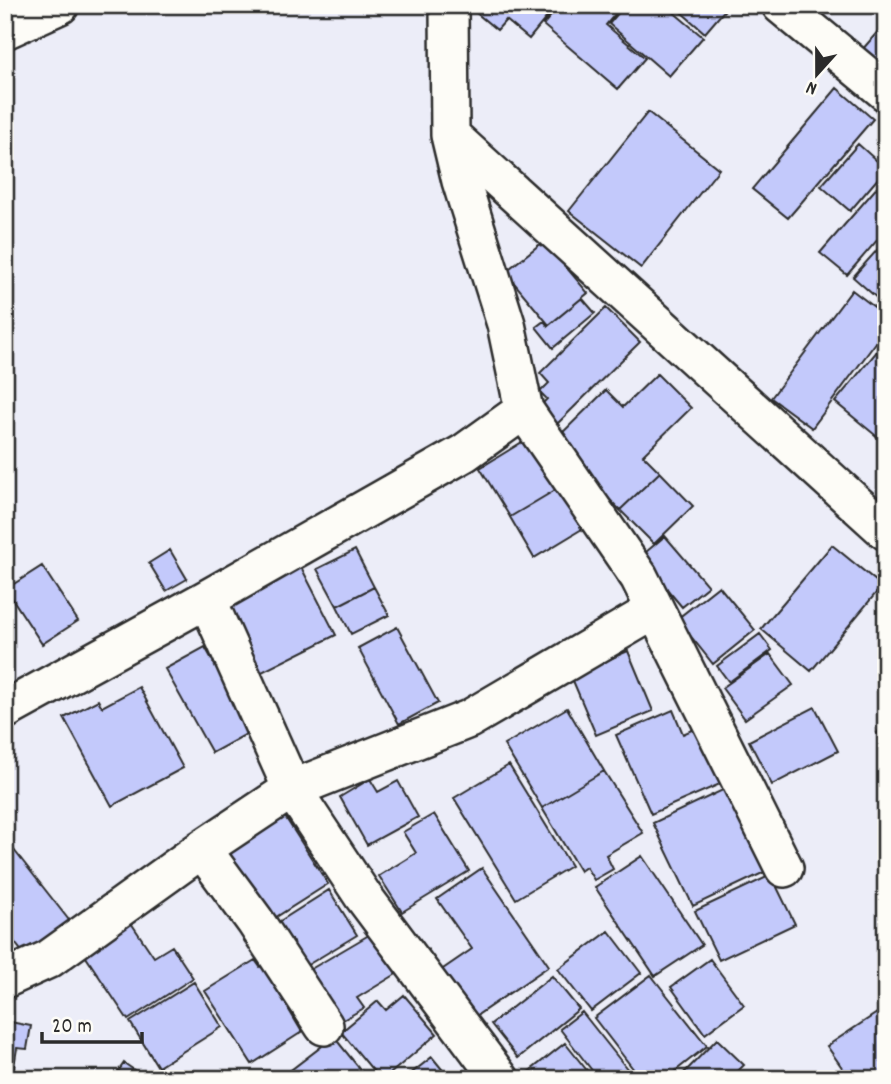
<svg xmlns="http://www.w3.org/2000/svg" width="891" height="1084" font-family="Dekko,sans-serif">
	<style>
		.building { fill: #c3c9fb; stroke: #2b2b2b; stroke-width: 2 }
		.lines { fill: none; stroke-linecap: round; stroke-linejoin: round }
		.street-casing { stroke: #2b2b2b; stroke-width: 42 }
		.street { stroke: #fdfcf7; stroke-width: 37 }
	</style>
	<rect width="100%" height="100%" fill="#ecedf8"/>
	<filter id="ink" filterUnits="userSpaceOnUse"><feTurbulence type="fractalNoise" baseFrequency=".0143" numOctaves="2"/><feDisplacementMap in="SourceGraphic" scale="14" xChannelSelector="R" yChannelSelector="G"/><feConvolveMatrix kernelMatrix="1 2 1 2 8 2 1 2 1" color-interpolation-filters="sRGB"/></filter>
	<g filter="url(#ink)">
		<path class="building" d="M 479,5 L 557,5 L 529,39 L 506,20 L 497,30 L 474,11 Z
			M 560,5 L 621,7 L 606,25 L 645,58 L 618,89 L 543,25 Z
			M 625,5 L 665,5 L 703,37 L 669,76 L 609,24 Z
			M 673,5 L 729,5 L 705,33 Z
			M 886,22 L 886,70 L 862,50 Z
			M 837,88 L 873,119 L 788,218 L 752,189 Z
			M 648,112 L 719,169 L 641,268 L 569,211 Z
			M 858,144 L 886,169 L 850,211 L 821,186 Z
			M 886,177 L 886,230 L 847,275 L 820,253 Z
			M 886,240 L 886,306 L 853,277 Z
			M 544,241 L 588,293 L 549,325 L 505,272 Z
			M 852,290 L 886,316 L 886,329 L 812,428 L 771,398 Z
			M 582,298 L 595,313 L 553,348 L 536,327 L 544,321 L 548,326 Z
			M 606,308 L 640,342 L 556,425 L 538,408 L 547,399 L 540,392 L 549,383 L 540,373 Z
			M 883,344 L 886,347 L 886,444 L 835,402 Z
			M 657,374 L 691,408 L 643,455 L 660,472 L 620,510 L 553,442 L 606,390 L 623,407 Z
			M 532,436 L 562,486 L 510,517 L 480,468 Z
			M 660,472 L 693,506 L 654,544 L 620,510 Z
			M 562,486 L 587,526 L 534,558 L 510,517 Z
			M 665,536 L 708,586 L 682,607 L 640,557 Z
			M 832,545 L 882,586 L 811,671 L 761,629 Z
			M 170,550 L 187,579 L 166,591 L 149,563 Z
			M 355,550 L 374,587 L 337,606 L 317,569 Z
			M 300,565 L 336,635 L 256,675 L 221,605 Z
			M 42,566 L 78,621 L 42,644 L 6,589 Z
			M 719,586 L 755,630 L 713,664 L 677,619 Z
			M 374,587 L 389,615 L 351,634 L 337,606 Z
			M 397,627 L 438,703 L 399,724 L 358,648 Z
			M 760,634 L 772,650 L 729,682 L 717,666 Z
			M 205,647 L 252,731 L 212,753 L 165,669 Z
			M 628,651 L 653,711 L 596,735 L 571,676 Z
			M 770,654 L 793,685 L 745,719 L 722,688 Z
			M 139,687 L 183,768 L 112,806 L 64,718 L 98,700 L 102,707 Z
			M 815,707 L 838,751 L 772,785 L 749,741 Z
			M 567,708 L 604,771 L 542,808 L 504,745 Z
			M 673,710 L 683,734 L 694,729 L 699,740 L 707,737 L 727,781 L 651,814 L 616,735 Z
			M 886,722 L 886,740 L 877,733 Z
			M 509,765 L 571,866 L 516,899 L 454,798 Z
			M 604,771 L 643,833 L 606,855 L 613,869 L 594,880 L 586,867 L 580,871 L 542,808 Z
			M 370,779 L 378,792 L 398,781 L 418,817 L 367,845 L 340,797 Z
			M 729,787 L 769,870 L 693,906 L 653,823 Z
			M 280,809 L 328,884 L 262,926 L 214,851 Z
			M 434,814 L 469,871 L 402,912 L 379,876 L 416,853 L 403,832 Z
			M 10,845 L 72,924 L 27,958 L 5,930 L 5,849 Z
			M 642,856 L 702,945 L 655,976 L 595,887 Z
			M 482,868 L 549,966 L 473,1018 L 440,971 L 472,949 L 437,899 Z
			M 771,875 L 795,924 L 719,960 L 695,911 Z
			M 329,890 L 357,935 L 296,972 L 269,928 Z
			M 125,914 L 154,957 L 172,946 L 193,978 L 128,1020 L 78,945 Z
			M 609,931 L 641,973 L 591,1011 L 558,969 Z
			M 374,932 L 398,973 L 357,998 L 364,1008 L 329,1028 L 299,976 Z
			M 276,957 L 304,1000 L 289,1010 L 302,1032 L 252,1064 L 205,991 L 255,960 L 260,967 Z
			M 710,959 L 744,1005 L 705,1034 L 671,987 Z
			M 651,975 L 707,1046 L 665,1079 L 641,1079 L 594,1018 Z
			M 552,976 L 579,1009 L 518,1058 L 491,1024 Z
			M 194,982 L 222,1027 L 158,1067 L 130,1022 Z
			M 404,995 L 437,1034 L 384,1079 L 380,1079 L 341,1032 L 378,1001 L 386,1010 Z
			M 886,1007 L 886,1079 L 850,1079 L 827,1046 Z
			M 582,1012 L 632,1075 L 627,1079 L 587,1079 L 594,1073 L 560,1029 Z
			M 5,1021 L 31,1026 L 27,1049 L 17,1048 L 12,1079 L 5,1079 Z
			M 334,1037 L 368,1079 L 292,1079 L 287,1073 Z
			M 717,1039 L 744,1065 L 730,1079 L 678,1079 Z
			M 565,1043 L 589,1073 L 581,1079 L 530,1079 L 526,1074 Z
			M 432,1057 L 450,1079 L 404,1079 Z
			M 124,1063 L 147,1079 L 113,1079 Z"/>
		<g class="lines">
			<defs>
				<path id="street" d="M 781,5 L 886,92
					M 5,30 L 60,5
					M 450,135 L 886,531
					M 524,410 L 639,577 L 784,868
					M 207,599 L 292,789 L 363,896 L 500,1079
					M 5,710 L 207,599 L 464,453 L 524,410 L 506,324 L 461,181 L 450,135 L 449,5
					M 202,849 L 255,921 L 324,1026
					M 5,979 L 49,959 L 202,849 L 292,789 L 469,719 L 655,610"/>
			</defs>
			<use href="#street" class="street-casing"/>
			<use href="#street" class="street"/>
		</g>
	</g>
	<rect width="891" height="1084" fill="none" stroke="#fdfcf7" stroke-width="28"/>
	<rect x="14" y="14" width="863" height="1056" fill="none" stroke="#2b2b2b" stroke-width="2.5" filter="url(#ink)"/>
	<g transform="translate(817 74) rotate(201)" stroke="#fdfcf7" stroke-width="5" paint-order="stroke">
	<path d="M0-5L12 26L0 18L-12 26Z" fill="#2b2b2b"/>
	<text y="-10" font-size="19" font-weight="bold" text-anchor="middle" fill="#2b2b2b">N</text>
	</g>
	<path d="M42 1032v10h100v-10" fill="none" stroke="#2b2b2b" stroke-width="3.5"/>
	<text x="52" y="1032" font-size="21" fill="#2b2b2b" stroke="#fdfcf7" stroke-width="5" paint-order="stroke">20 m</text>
</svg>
